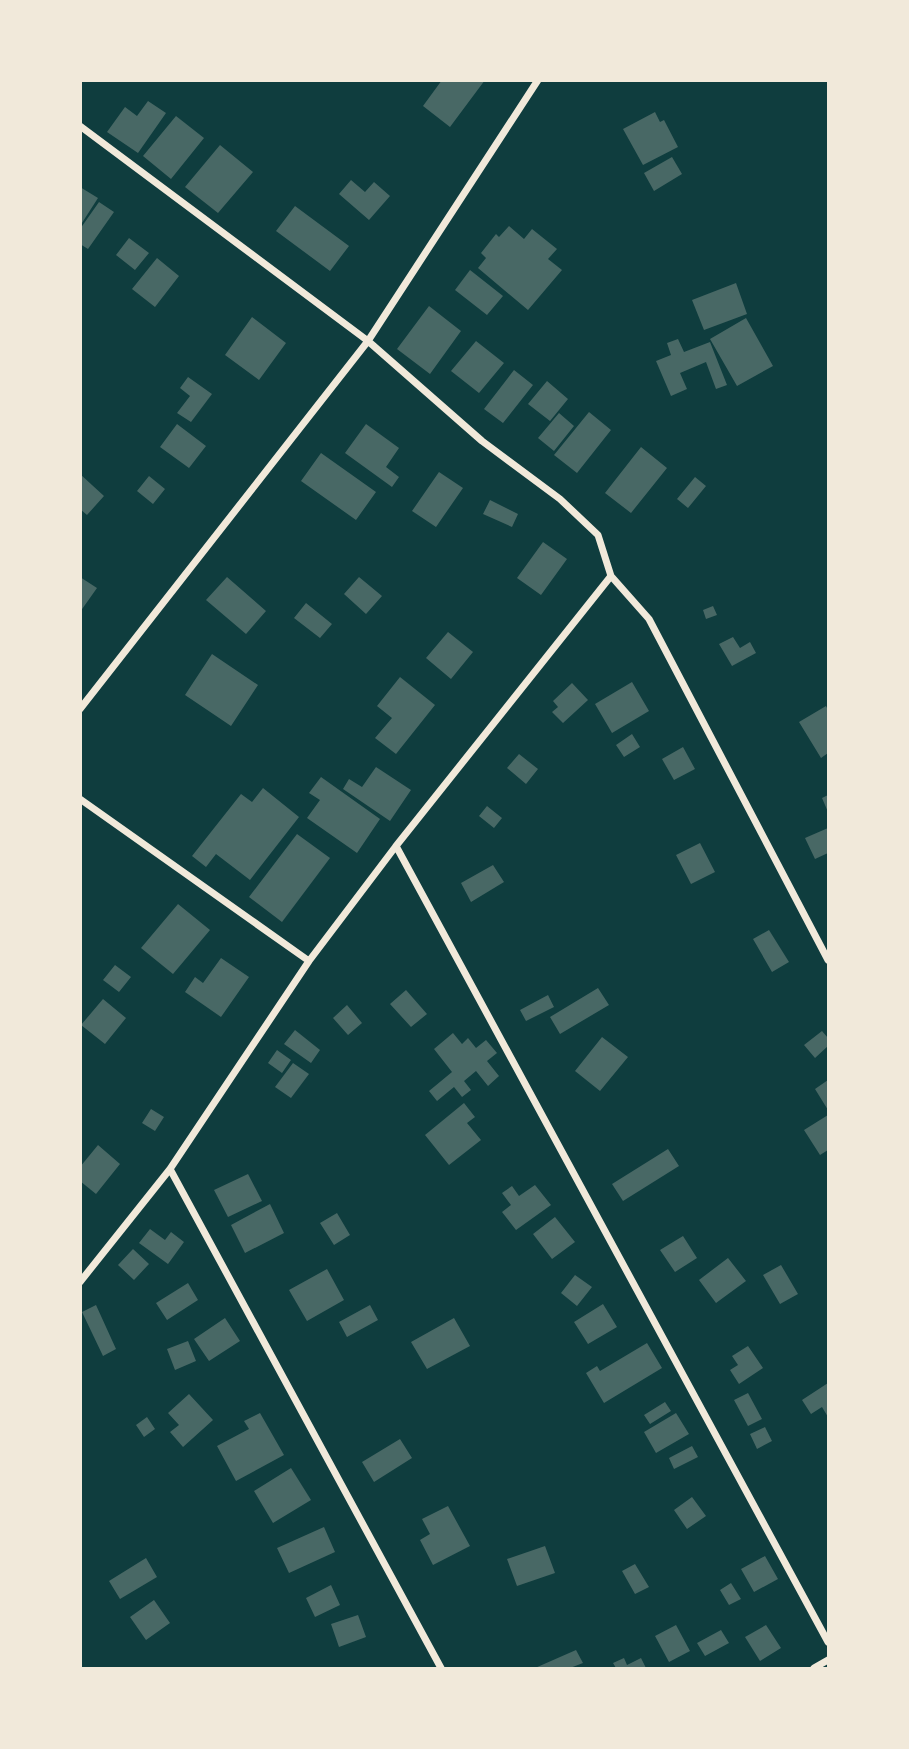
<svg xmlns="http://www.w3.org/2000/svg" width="909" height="1749" font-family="Cabin,sans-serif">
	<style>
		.building { fill: #486865 }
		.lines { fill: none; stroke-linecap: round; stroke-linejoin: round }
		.minor { stroke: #f1e9da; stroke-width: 7 }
	</style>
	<rect width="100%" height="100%" fill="#0f3d3e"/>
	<path class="building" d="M 442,80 L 485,80 L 450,127 L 423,106 Z
		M 148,101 L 166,113 L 138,153 L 107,132 L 125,107 L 137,116 Z
		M 655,112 L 660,122 L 664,120 L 678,147 L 643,165 L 623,129 Z
		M 176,116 L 204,138 L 171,179 L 143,156 Z
		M 220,145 L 253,172 L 218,213 L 185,187 Z
		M 672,157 L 682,174 L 654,191 L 644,173 Z
		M 351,180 L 365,192 L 374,182 L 390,196 L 369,220 L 339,194 Z
		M 80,187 L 98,198 L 80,226 Z
		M 99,202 L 114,212 L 88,249 L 80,244 L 80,229 Z
		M 295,206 L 349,246 L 330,271 L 276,231 Z
		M 509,226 L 524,239 L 532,229 L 557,249 L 548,259 L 562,270 L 528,310 L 478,268 L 486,258 L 481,253 L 496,234 L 499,237 Z
		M 129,238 L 149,253 L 135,270 L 116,255 Z
		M 157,258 L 179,276 L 155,307 L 132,289 Z
		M 470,270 L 503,296 L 487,315 L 455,290 Z
		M 736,283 L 747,314 L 704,330 L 692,300 Z
		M 429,306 L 461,331 L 430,374 L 397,349 Z
		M 252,317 L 286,343 L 259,380 L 225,355 Z
		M 746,318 L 773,366 L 737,386 L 710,339 Z
		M 678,339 L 684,352 L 710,342 L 727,385 L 716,389 L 706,362 L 680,373 L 687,389 L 671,396 L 656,361 L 671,355 L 667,343 Z
		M 476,341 L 504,363 L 479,393 L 451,371 Z
		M 514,370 L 533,385 L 503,423 L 484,409 Z
		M 188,377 L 212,394 L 191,422 L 177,413 L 190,396 L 180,388 Z
		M 547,381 L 568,399 L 550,421 L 528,404 Z
		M 589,412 L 611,430 L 577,473 L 554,455 Z
		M 559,413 L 574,426 L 554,451 L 538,438 Z
		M 177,424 L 206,446 L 189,468 L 160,447 Z
		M 366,424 L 399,448 L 386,467 L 399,477 L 392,487 L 345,453 Z
		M 641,447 L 667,468 L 631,513 L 605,493 Z
		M 321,453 L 376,492 L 356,520 L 301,481 Z
		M 439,472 L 463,488 L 436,527 L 412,511 Z
		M 80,474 L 104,496 L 87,515 L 80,509 Z
		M 149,476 L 165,489 L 153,504 L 137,491 Z
		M 695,477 L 706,486 L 688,508 L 677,499 Z
		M 490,500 L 518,514 L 512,527 L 483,514 Z
		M 543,542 L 567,559 L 541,595 L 517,578 Z
		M 80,577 L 97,588 L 80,612 Z
		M 227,577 L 266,611 L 246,634 L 206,600 Z
		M 359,577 L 382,596 L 366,614 L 344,594 Z
		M 306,603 L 332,624 L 320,638 L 294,618 Z
		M 713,606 L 717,615 L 706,619 L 703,610 Z
		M 448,632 L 473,652 L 451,679 L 426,658 Z
		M 733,637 L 740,648 L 750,642 L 756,653 L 732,666 L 719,644 Z
		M 212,654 L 258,685 L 231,726 L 185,695 Z
		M 400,677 L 435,705 L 396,754 L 375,738 L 392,718 L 377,706 Z
		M 632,682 L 649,711 L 612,733 L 595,704 Z
		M 572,683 L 588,700 L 563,723 L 552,712 L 558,707 L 553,701 Z
		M 826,706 L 828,710 L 828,753 L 821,758 L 799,722 Z
		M 632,734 L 640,747 L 624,757 L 616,745 Z
		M 683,747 L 695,769 L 674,780 L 662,759 Z
		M 519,754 L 538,769 L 526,784 L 507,768 Z
		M 376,767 L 411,790 L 390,821 L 343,789 L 349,779 L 362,787 Z
		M 321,777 L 380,819 L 357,853 L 307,818 L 320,800 L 309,793 Z
		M 263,788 L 299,817 L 250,880 L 216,854 L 206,867 L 192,856 L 241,794 L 252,802 Z
		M 828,795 L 828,812 L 822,798 Z
		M 487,806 L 502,818 L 494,828 L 479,816 Z
		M 828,828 L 828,853 L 815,859 L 805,838 Z
		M 297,834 L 330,858 L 282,922 L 249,897 Z
		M 700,843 L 715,872 L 691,884 L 676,855 Z
		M 493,865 L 504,882 L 471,902 L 461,883 Z
		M 178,904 L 210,930 L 173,974 L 141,948 Z
		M 769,930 L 789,962 L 772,972 L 753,939 Z
		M 221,958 L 249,977 L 221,1017 L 185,992 L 195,977 L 203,983 Z
		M 115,965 L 131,977 L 119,992 L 103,980 Z
		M 598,988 L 609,1005 L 560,1034 L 550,1017 Z
		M 406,990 L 427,1014 L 411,1027 L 390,1004 Z
		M 548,995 L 554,1007 L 526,1021 L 520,1010 Z
		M 103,999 L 126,1018 L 105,1044 L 81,1025 Z
		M 347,1005 L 362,1023 L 348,1035 L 333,1018 Z
		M 295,1030 L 320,1050 L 311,1063 L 284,1044 Z
		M 822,1031 L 828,1038 L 828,1046 L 815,1058 L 804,1045 Z
		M 453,1033 L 462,1044 L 468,1038 L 476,1048 L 486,1040 L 497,1053 L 487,1061 L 499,1076 L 488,1086 L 476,1071 L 464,1081 L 471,1090 L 462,1097 L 454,1087 L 437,1101 L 429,1091 L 452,1072 L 434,1049 Z
		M 602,1037 L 628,1057 L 600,1091 L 575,1071 Z
		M 277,1050 L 291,1060 L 282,1073 L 268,1063 Z
		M 293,1063 L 309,1074 L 291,1098 L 275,1087 Z
		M 828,1080 L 828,1110 L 815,1089 Z
		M 464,1103 L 475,1117 L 467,1123 L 481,1140 L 449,1165 L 425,1135 Z
		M 151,1109 L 164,1117 L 155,1131 L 142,1123 Z
		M 828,1115 L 828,1150 L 820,1155 L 804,1130 Z
		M 98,1145 L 120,1164 L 96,1194 L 80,1181 L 80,1167 Z
		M 668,1149 L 679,1166 L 623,1201 L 612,1184 Z
		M 248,1174 L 262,1201 L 228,1217 L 214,1190 Z
		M 535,1185 L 551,1205 L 516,1230 L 502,1212 L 511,1205 L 502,1193 L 512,1186 L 519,1196 Z
		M 270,1204 L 284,1233 L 245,1253 L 231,1225 Z
		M 337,1213 L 350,1235 L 334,1245 L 320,1223 Z
		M 555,1217 L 575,1242 L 552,1259 L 533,1234 Z
		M 150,1229 L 165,1240 L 171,1232 L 184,1242 L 168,1264 L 139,1243 Z
		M 683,1236 L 697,1258 L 675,1272 L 660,1250 Z
		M 133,1249 L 149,1264 L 134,1280 L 118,1265 Z
		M 728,1258 L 746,1281 L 716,1303 L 699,1280 Z
		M 781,1265 L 798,1294 L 780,1304 L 763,1275 Z
		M 327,1269 L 344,1300 L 307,1321 L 289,1290 Z
		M 575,1275 L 592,1287 L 577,1306 L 561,1293 Z
		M 188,1283 L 198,1300 L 167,1320 L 156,1303 Z
		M 603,1304 L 617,1327 L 588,1344 L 574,1322 Z
		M 96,1305 L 116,1349 L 103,1356 L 82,1312 Z
		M 370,1305 L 378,1320 L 347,1337 L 339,1322 Z
		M 225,1318 L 240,1341 L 209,1361 L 194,1339 Z
		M 454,1318 L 470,1346 L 427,1369 L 411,1342 Z
		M 188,1341 L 196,1361 L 175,1370 L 167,1349 Z
		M 647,1343 L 662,1368 L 604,1403 L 586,1373 L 597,1366 L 600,1371 Z
		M 748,1346 L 763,1368 L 739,1384 L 730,1370 L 738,1365 L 732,1356 Z
		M 828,1383 L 828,1417 L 822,1407 L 811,1414 L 802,1400 Z
		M 748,1393 L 762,1419 L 748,1426 L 734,1400 Z
		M 189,1394 L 213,1420 L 183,1447 L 170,1432 L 179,1425 L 168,1413 Z
		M 665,1402 L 671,1411 L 650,1424 L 644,1415 Z
		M 260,1413 L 284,1455 L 236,1481 L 217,1446 L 249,1429 L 244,1421 Z
		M 676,1413 L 689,1434 L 656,1453 L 644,1432 Z
		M 147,1417 L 155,1429 L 144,1437 L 136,1425 Z
		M 765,1427 L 772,1441 L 757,1449 L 750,1434 Z
		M 400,1439 L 412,1458 L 374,1482 L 362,1462 Z
		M 692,1446 L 698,1457 L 674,1469 L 669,1458 Z
		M 291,1468 L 311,1500 L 273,1523 L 254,1491 Z
		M 692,1497 L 706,1516 L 687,1529 L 674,1510 Z
		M 448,1506 L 470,1546 L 433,1565 L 420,1540 L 430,1534 L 422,1519 Z
		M 324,1527 L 335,1552 L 289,1573 L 277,1548 Z
		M 545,1546 L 555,1573 L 517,1586 L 507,1559 Z
		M 765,1556 L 778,1579 L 754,1592 L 741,1569 Z
		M 146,1558 L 157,1577 L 120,1599 L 109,1581 Z
		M 635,1564 L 649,1587 L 635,1594 L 622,1571 Z
		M 731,1583 L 741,1599 L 729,1605 L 720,1590 Z
		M 331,1585 L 340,1605 L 315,1617 L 306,1598 Z
		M 154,1600 L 170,1623 L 146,1640 L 130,1617 Z
		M 358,1615 L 366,1637 L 339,1647 L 331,1624 Z
		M 676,1625 L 690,1651 L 669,1662 L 655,1636 Z
		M 766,1625 L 781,1648 L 760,1661 L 745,1637 Z
		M 721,1630 L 729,1643 L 705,1656 L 697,1643 Z
		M 576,1650 L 583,1663 L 570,1668 L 535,1668 Z
		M 624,1658 L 627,1665 L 641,1658 L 646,1668 L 616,1668 L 613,1663 Z"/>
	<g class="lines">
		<path class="minor" d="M 80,126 L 368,341 L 482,441 L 560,499 L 598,535 L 611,576 L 649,619 L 828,960
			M 80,709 L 368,341 L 538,80
			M 80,799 L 309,961
			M 396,846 L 828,1642
			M 170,1169 L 441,1668
			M 80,1282 L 170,1169 L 309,961 L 396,846 L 611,576
			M 814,1668 L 828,1660"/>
	</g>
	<rect width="909" height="1749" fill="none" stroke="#f1e9da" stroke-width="164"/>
</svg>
